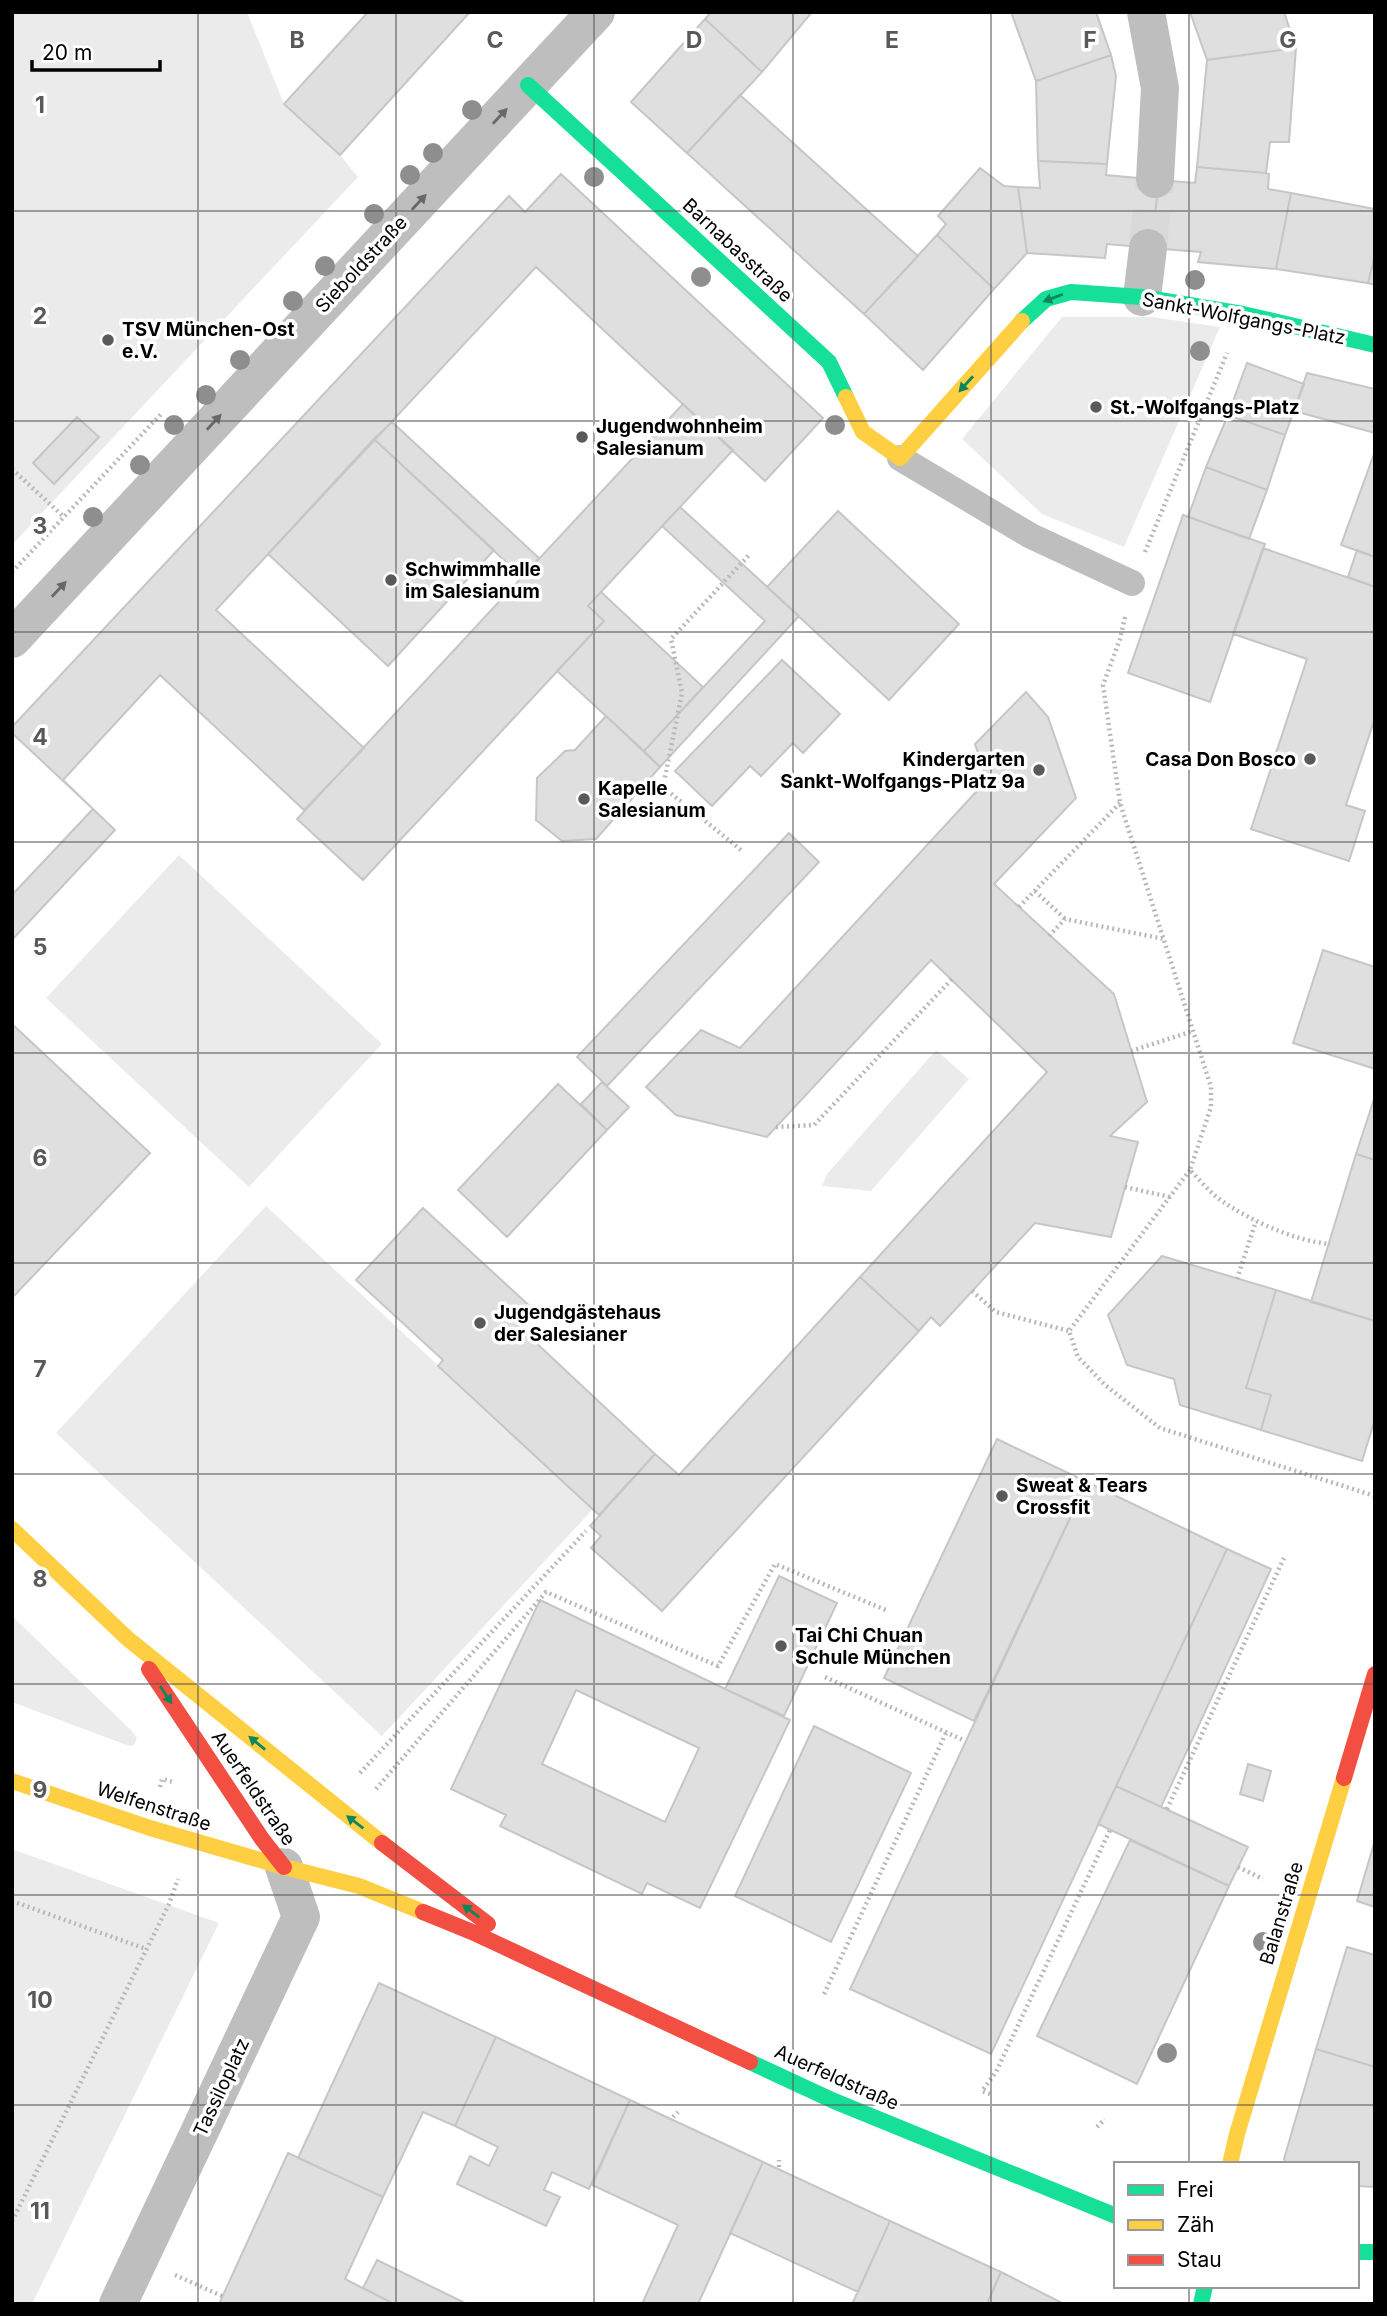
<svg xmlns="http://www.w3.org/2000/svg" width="1387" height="2316" font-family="Inter,sans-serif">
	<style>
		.green { fill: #ebebeb }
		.building { fill: #dfdfdf; stroke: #c6c6c6; stroke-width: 2; fill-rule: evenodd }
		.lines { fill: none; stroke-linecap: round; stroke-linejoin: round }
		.street-tunnel { stroke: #d9d9d9; stroke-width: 38; stroke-dasharray: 38 19; stroke-linecap: butt }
		.path { stroke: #b9b9b9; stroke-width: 4.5; stroke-dasharray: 2 3.5; stroke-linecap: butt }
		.lane { stroke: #bebebe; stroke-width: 26 }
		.street { stroke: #bebebe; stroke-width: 38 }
		.fast { stroke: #16e098; stroke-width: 16 }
		.slow { stroke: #ffcf43; stroke-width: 16 }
		.jam { stroke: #f24e42; stroke-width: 16 }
		.tree { fill: #8e8e8e }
		.oneway { fill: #686868 }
		.oneway2 { fill: #0d865b }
		.grid { fill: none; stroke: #595959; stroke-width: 2; stroke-opacity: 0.55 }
		.poi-dot { fill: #595959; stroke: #fff; stroke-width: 2.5 }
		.labels { text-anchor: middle; stroke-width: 7; stroke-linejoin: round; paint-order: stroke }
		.street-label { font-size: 19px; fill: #000; stroke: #fff }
		.poi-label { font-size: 19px; font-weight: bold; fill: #000; stroke: #fff; text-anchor: start }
		.grid-label { font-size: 23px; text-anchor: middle; font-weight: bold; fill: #595959; stroke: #fff; stroke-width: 7; stroke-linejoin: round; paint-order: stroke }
	</style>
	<rect width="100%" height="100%" fill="#fff"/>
	<path class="green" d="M 12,12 L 247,12 L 284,104 L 340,155 L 358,177 L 12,545 Z
		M 1062,317 L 1152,317 L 1220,327 L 1124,547 L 1042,514 L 962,439 Z
		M 179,855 L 382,1044 L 249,1187 L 46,998 Z
		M 936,1050 L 969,1079 L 871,1191 L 822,1186 L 827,1174 Z
		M 266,1206 L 593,1509 L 382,1736 L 56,1433 Z
		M 12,1616 L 132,1731 L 137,1738 L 134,1745 L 129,1746 L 12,1702 Z
		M 12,1849 L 219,1923 L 32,2304 L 12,2304 Z"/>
	<path class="building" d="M 368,12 L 470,12 L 340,155 L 284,104 Z
		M 711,12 L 812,12 L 762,72 L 705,19 Z
		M 1011,12 L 1096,12 L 1111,55 L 1036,81 Z
		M 1190,12 L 1284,12 L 1296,48 L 1207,60 Z
		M 705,19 L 762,72 L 687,153 L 631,102 Z
		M 1296,48 L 1289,142 L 1270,142 L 1266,173 L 1197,167 L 1207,60 Z
		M 1111,55 L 1116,76 L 1107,164 L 1038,161 L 1036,81 Z
		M 740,95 L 918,256 L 864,314 L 687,153 Z
		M 1038,161 L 1107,164 L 1106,175 L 1159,180 L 1151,248 L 1107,244 L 1105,258 L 1027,253 L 1018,187 L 1040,188 Z
		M 1197,167 L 1266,173 L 1269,174 L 1268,189 L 1291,193 L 1276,269 L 1198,262 L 1201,252 L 1151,248 L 1159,180 L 1195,183 Z
		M 980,168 L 1004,186 L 1018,187 L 1027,253 L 994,289 L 937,235 L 946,224 L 938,216 Z
		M 561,174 L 823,418 L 765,481 L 536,267 L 216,610 L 364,748 L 304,810 L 160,675 L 63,780 L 93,809 L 12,895 L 12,727 L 509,196 L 525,212 Z
		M 1291,193 L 1375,209 L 1375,255 L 1368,283 L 1276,269 Z
		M 937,235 L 994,289 L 923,370 L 864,314 Z
		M 1375,255 L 1375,285 L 1368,283 Z
		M 1247,363 L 1304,384 L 1285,435 L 1228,415 Z
		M 1307,373 L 1375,389 L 1375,433 L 1294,411 Z
		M 683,404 L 733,450 L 588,606 L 604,621 L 363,880 L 297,819 Z
		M 1228,415 L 1285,435 L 1267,490 L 1206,467 Z
		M 77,417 L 99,437 L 54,484 L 33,463 Z
		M 392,422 L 539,558 L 522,577 L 374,439 Z
		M 374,439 L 494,550 L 388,666 L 268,554 Z
		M 1375,451 L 1375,557 L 1341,545 Z
		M 1206,467 L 1267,490 L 1249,539 L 1188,517 Z
		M 680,507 L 799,616 L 660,767 L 644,751 L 765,621 L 662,526 Z
		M 838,511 L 959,624 L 889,700 L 767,587 Z
		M 1183,515 L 1265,544 L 1210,702 L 1128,673 Z
		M 1263,548 L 1375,587 L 1375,718 L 1346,805 L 1365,811 L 1349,861 L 1251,829 L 1307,659 L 1233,634 Z
		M 1357,550 L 1375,557 L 1375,587 L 1348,577 Z
		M 601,592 L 703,687 L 644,751 L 557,671 L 604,621 L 588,606 Z
		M 782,660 L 840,714 L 803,753 L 793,743 L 761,776 L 750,766 L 712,806 L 675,771 Z
		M 1026,692 L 1048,717 L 1076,798 L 994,884 L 1114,994 L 1147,1102 L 1110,1136 L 1138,1142 L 1111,1237 L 1035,1223 L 940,1326 L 931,1317 L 919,1331 L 860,1277 L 1047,1072 L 931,960 L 767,1137 L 676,1115 L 646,1087 L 701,1030 L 740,1048 L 987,780 L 975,744 Z
		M 606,716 L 660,767 L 596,839 L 562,841 L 536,820 L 537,778 L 565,751 L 575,750 Z
		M 12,733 L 93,809 L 12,895 Z
		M 93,809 L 115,830 L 12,940 L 12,895 Z
		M 789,833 L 819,862 L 607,1086 L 577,1057 Z
		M 1323,950 L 1375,967 L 1375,1069 L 1293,1043 Z
		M 12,1024 L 150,1153 L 12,1298 Z
		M 602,1082 L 629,1107 L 607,1130 L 581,1104 Z
		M 558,1084 L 607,1130 L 507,1237 L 458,1190 Z
		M 1375,1096 L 1375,1160 L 1356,1154 Z
		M 1356,1154 L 1375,1160 L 1375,1321 L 1311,1302 Z
		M 423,1208 L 533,1309 L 518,1326 L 655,1454 L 599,1515 L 438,1366 L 443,1360 L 356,1280 Z
		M 1162,1256 L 1276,1290 L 1246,1388 L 1271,1395 L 1261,1430 L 1180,1405 L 1174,1379 L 1127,1365 L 1108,1315 Z
		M 860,1277 L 919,1331 L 662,1611 L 591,1548 L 601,1536 L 590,1526 L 655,1454 L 679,1475 Z
		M 1276,1290 L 1375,1321 L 1375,1419 L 1362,1461 L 1261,1430 L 1271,1395 L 1246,1388 Z
		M 997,1439 L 1087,1482 L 974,1721 L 884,1678 Z
		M 1087,1482 L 1227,1549 L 991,2054 L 850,1989 Z
		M 1227,1549 L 1271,1569 L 1161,1807 L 1116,1786 Z
		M 779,1576 L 837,1603 L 784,1716 L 725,1689 Z
		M 540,1600 L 790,1720 L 700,1908 L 647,1883 L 642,1894 L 500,1826 L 506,1815 L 451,1789 ZM 576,1690 L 699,1748 L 665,1822 L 542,1764 Z
		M 814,1726 L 911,1773 L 831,1942 L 735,1896 Z
		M 1248,1764 L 1271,1771 L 1263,1801 L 1240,1794 Z
		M 1116,1786 L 1248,1847 L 1229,1886 L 1098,1824 Z
		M 1130,1840 L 1229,1886 L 1137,2084 L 1037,2036 Z
		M 1375,1840 L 1375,1907 L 1357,1901 Z
		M 1347,1947 L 1375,1955 L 1375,2067 L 1316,2049 Z
		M 379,1983 L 496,2037 L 455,2126 L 423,2112 L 383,2197 L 298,2158 Z
		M 496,2037 L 630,2100 L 589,2189 L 552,2172 L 544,2190 L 560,2197 L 546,2226 L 457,2184 L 470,2156 L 489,2166 L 498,2147 L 455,2126 Z
		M 1316,2049 L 1375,2067 L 1375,2187 L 1357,2186 L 1357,2164 L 1286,2164 L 1284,2159 Z
		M 630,2100 L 763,2162 L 698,2304 L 642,2304 L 678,2225 L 592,2185 Z
		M 288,2153 L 383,2197 L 345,2279 L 394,2304 L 219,2304 Z
		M 763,2162 L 890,2221 L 858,2292 L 730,2233 Z
		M 890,2221 L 1001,2272 L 987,2304 L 852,2304 Z
		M 377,2260 L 467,2304 L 394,2304 L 363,2288 Z
		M 1001,2272 L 1064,2304 L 987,2304 Z"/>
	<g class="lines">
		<path class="street-tunnel" d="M 1148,248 L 1155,179"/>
		<path class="path" d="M 12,469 L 64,517
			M 1145,552 L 1227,353
			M 12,572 L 161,414
			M 1125,617 L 1120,639 L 1103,685 L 1120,803 L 1211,1087 L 1211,1107 L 1190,1170 C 1200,1180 1210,1193 1222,1201 C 1251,1221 1295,1241 1330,1244
			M 741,850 L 663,787 L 682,693 L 671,639 L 750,554
			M 1035,891 L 1065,919
			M 1019,907 L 1120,803
			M 1049,936 L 1065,919 L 1164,939
			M 1131,1051 L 1193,1031
			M 776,1127 L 814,1125 L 952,979
			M 1190,1170 L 1069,1331 L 1078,1357 L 1105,1385 L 1160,1428 L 1375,1496
			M 1125,1187 L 1170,1197
			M 1237,1279 L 1256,1221
			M 972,1291 L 996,1312 L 1069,1331
			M 825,1677 L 963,1740
			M 360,1773 L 586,1531
			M 160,1787 L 162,1779 L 173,1782
			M 376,1789 L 546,1592 L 718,1666 L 775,1564 L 886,1610
			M 1167,1809 L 1284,1558
			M 1238,1867 L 1263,1879
			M 12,1901 L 146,1949
			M 824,1994 L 946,1733
			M 990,2094 L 982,2091 L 996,2072 L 1110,1830
			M 673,2117 L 678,2112
			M 1097,2127 L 1105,2119
			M 779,2167 L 779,2160
			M 12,2221 L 169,1904 L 178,1879
			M 175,2275 L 222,2296"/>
		<path class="lane" d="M 900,458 L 1031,536 L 1132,583"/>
		<path class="street" d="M 1146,12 L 1160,88 L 1155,179
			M 1142,297 L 1148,248
			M 12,639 L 596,12
			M 118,2304 L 301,1917 L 284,1867"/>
		<path class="fast" d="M 528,85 L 829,362 L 846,397
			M 1022,321 L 1046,299 L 1071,292 L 1142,297 L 1243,314 L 1375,345
			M 750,2062 L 834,2101 L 1116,2216
			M 1357,2252 L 1375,2252
			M 1201,2304 L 1205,2286"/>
		<path class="slow" d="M 846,397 L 863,432 L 900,458 L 1022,321
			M 12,1529 L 128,1639 L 382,1843
			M 12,1781 L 150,1828 L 284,1867 L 359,1886 L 423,1912
			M 1230,2164 L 1237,2134 L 1344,1778"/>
		<path class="jam" d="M 149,1669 L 262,1839 L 284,1867
			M 1344,1778 L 1375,1674
			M 382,1843 L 488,1924
			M 423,1912 L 472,1932 L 750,2062"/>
	</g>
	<g class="tree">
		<circle cx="472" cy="110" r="10"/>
		<circle cx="433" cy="153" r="10"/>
		<circle cx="410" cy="175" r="10"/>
		<circle cx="594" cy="177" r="10"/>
		<circle cx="374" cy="214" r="10"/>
		<circle cx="325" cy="266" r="10"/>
		<circle cx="701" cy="277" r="10"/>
		<circle cx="1195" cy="280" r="10"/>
		<circle cx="293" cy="301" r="10"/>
		<circle cx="1200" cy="351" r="10"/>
		<circle cx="240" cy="360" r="10"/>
		<circle cx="206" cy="395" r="10"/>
		<circle cx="174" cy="425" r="10"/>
		<circle cx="835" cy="425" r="10"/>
		<circle cx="140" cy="465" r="10"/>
		<circle cx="93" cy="517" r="10"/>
		<circle cx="1263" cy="1942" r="10"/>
		<circle cx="1167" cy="2053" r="10"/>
	</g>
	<defs><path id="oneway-solid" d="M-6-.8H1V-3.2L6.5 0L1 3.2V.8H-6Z" transform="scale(1.75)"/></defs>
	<g class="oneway">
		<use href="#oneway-solid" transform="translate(500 116) rotate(-47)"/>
		<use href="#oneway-solid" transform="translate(419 202) rotate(-47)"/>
		<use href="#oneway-solid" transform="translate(214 422) rotate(-47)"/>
		<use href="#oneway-solid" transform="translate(59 589) rotate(-47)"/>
	</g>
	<g class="oneway2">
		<use href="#oneway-solid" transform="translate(1053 298) rotate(159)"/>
		<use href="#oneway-solid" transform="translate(966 384) rotate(132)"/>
		<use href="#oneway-solid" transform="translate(166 1695) rotate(56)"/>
		<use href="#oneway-solid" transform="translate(257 1743) rotate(-141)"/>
		<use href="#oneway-solid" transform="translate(355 1822) rotate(-143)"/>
		<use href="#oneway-solid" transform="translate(471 1911) rotate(-143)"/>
	</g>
	<path class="grid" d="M 198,12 L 198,2304M 396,12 L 396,2304M 594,12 L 594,2304M 793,12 L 793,2304M 991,12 L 991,2304M 1189,12 L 1189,2164M 12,211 L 1375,211M 12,421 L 1375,421M 12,632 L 1375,632M 12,842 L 1375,842M 12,1053 L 1375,1053M 12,1263 L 1375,1263M 12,1474 L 1375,1474M 12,1684 L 1375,1684M 12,1895 L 1375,1895M 12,2105 L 1375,2105M 1189,2286 L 1189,2304"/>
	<g class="poi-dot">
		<circle cx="108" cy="340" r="7"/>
		<circle cx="1096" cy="407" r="7"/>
		<circle cx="582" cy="437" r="7"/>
		<circle cx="391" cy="580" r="7"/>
		<circle cx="1310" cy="759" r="7"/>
		<circle cx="1039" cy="770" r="7"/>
		<circle cx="584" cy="799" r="7"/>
		<circle cx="480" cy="1323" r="7"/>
		<circle cx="1002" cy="1496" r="7"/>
		<circle cx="781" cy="1646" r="7"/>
	</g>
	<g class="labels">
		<g class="street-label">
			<text transform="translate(738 250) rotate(43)" y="7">Barnabasstraße</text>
			<text transform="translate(361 264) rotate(-47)" y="7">Sieboldstraße</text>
			<text transform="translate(1244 318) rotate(11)" y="7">Sankt-Wolfgangs-Platz</text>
			<text transform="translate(254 1788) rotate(56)" y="7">Auerfeldstraße</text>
			<text transform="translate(154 1806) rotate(18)" y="7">Welfenstraße</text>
			<text transform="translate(1281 1913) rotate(-73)" y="7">Balanstraße</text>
			<text transform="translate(837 2077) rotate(24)" y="7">Auerfeldstraße</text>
			<text transform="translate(221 2087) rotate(-65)" y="7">Tassiloplatz</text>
		</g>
		<g class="poi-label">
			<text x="122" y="336">TSV München-Ost<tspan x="122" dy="22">e.V.</tspan></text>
			<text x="1110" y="414">St.-Wolfgangs-Platz</text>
			<text x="596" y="433">Jugendwohnheim<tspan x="596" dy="22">Salesianum</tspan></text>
			<text x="405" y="576">Schwimmhalle<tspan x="405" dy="22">im Salesianum</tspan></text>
			<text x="1025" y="766" text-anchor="end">Kindergarten<tspan x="1025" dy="22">Sankt-Wolfgangs-Platz 9a</tspan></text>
			<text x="1296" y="766" text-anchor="end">Casa Don Bosco</text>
			<text x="598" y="795">Kapelle<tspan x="598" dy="22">Salesianum</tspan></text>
			<text x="494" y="1319">Jugendgästehaus<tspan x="494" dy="22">der Salesianer</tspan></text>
			<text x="1016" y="1492">Sweat &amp; Tears<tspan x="1016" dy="22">Crossfit</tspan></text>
			<text x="795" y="1642">Tai Chi Chuan<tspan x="795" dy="22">Schule München</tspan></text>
		</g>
	</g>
	<g class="grid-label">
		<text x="297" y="48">B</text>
		<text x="495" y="48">C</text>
		<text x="694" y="48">D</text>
		<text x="892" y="48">E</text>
		<text x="1090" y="48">F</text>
		<text x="1288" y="48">G</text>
		<text x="40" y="113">1</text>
		<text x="40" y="324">2</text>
		<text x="40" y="534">3</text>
		<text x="40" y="745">4</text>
		<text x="40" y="955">5</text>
		<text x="40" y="1166">6</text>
		<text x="40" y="1377">7</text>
		<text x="40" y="1587">8</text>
		<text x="40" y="1798">9</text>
		<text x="40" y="2008">10</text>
		<text x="40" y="2219">11</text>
	</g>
	<rect width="1387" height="2316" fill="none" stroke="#000000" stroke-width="28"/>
	<rect x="1114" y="2162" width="245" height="126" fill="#ffffff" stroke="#999999" stroke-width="2"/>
	<rect x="1128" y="2185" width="35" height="10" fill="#16e098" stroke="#999999" stroke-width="2"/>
	<text x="1177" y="2197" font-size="21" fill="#000000">Frei</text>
	<rect x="1128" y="2220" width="35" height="10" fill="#ffcf43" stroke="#999999" stroke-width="2"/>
	<text x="1177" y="2232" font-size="21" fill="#000000">Zäh</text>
	<rect x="1128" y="2255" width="35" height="10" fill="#f24e42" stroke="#999999" stroke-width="2"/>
	<text x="1177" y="2267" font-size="21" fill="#000000">Stau</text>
	<path d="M32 60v10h128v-10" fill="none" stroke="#000000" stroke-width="3.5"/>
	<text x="42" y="60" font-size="21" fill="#000000" stroke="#ffffff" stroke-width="5" paint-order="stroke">20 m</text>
</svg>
